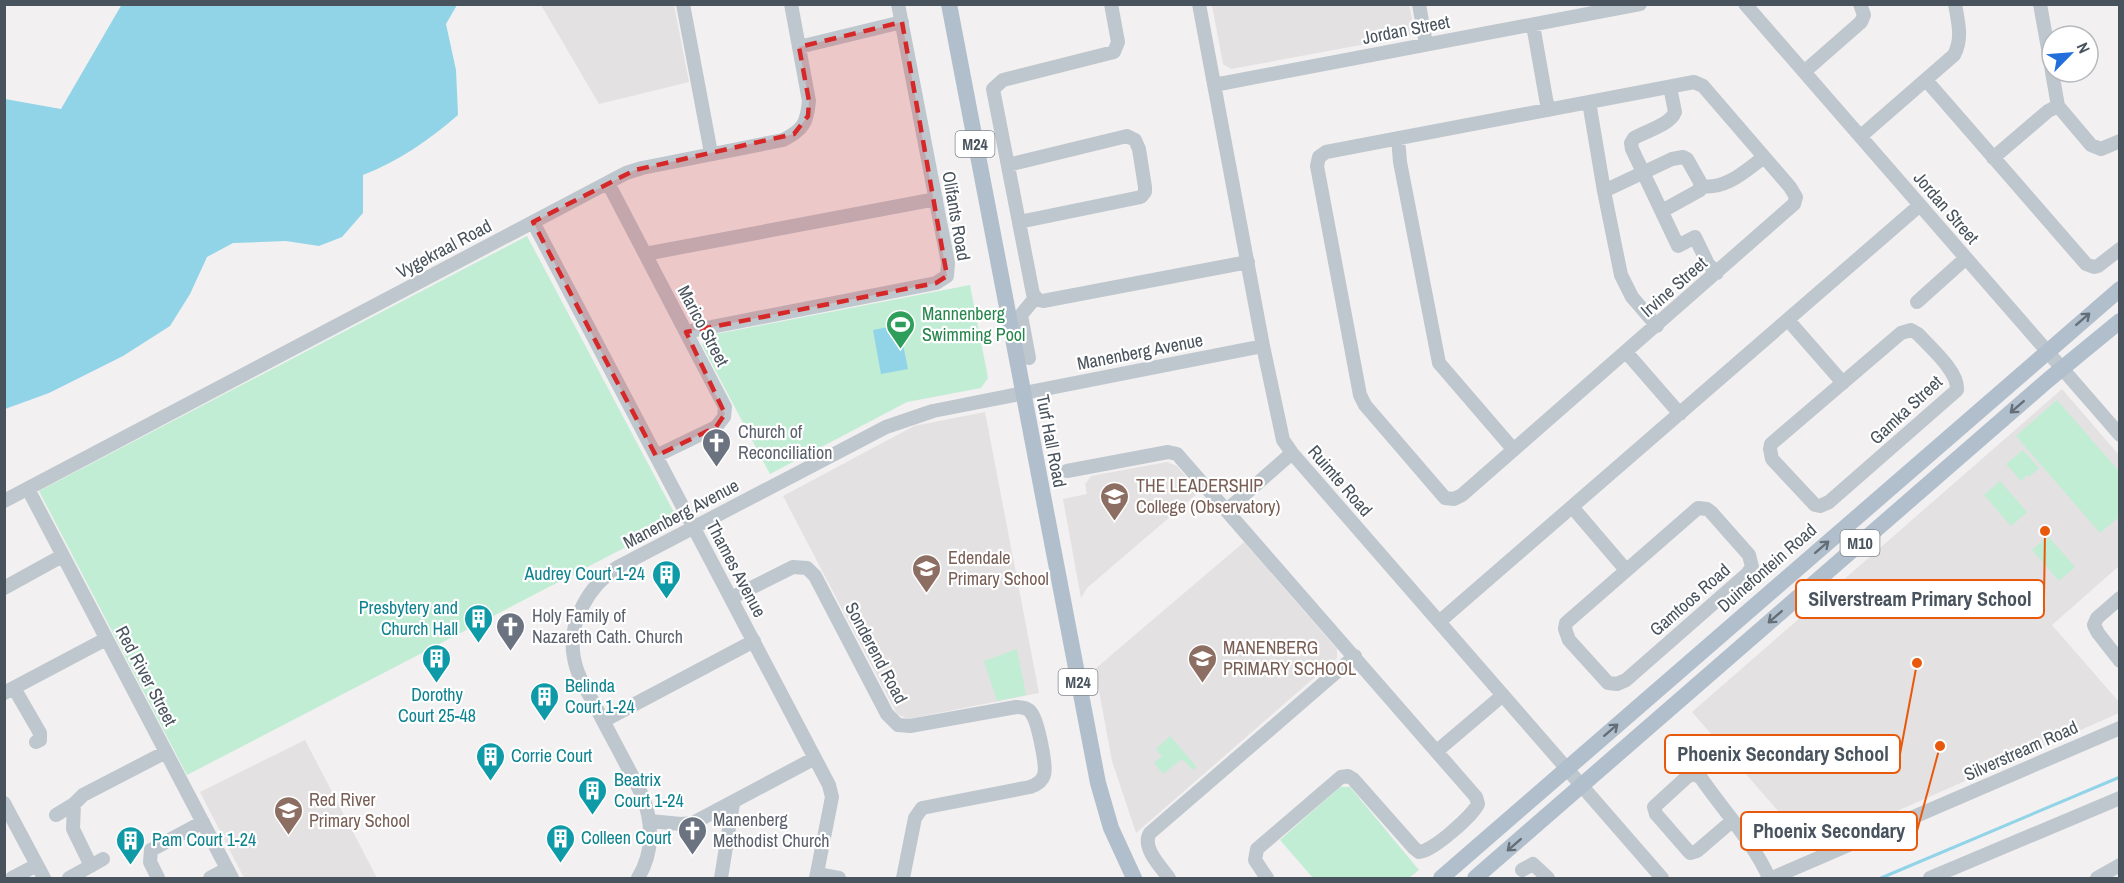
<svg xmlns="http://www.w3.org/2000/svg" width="2124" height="883" font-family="'Archivo Narrow',sans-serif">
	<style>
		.education { fill: #e3e1e2 }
		.green { fill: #c1edd4 }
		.water { fill: #91d4e8 }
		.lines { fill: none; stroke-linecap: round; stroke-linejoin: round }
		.stream { stroke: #91d4e8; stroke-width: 3 }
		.minor { stroke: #bfc7ce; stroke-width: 14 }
		.major { stroke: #b1bfcd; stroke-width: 16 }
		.oneway { stroke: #636e79 }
		.marked { fill: #d62828; fill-opacity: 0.2; stroke: #d62828; stroke-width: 4.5; stroke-dasharray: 12 8; stroke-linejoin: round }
		.labels { text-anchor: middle; stroke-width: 4.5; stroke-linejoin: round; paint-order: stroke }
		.shield { fill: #fff; stroke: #80878e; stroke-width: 1.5 }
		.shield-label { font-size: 16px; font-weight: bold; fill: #49535d }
		.street-label { font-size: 18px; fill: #49535d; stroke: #fff }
		.leisure-label { font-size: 18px; fill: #27864d; stroke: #fff; text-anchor: start }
		.worship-label { font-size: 18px; fill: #5b616d; stroke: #fff; text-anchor: start }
		.education-label { font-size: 18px; fill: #785e54; stroke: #fff; text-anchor: start }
		.culture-label { font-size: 18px; fill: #0d838f; stroke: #fff; text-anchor: start }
		.leader { fill: none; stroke: #e8590c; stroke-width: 2 }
		.callout-dot { fill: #e8590c; stroke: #fff; stroke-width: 2 }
		.callout { fill: #fff; stroke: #e8590c; stroke-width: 2 }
		.callout-label { font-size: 20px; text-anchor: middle; font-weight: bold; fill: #49535d }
	</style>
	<rect width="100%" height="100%" fill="#f2f0f0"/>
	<path class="education" d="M 541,5 L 674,5 L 689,82 L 599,104 Z
		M 1212,5 L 1409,5 L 1414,28 L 1409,36 L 1231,69 L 1223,64 Z
		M 2062,389 L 2119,455 L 2119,566 L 2052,625 L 2119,702 L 2119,713 L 1811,849 L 1692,712 Z
		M 985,412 L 1039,693 L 908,719 L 897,714 L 783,496 L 914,426 Z
		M 1167,462 L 1177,466 L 1199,492 L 1087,588 L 1081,598 L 1063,499 L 1087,494 L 1085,484 L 1091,476 Z
		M 1244,542 L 1337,649 L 1337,658 L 1136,833 L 1112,761 L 1095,669 Z
		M 305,740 L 377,878 L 244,878 L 200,792 Z"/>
	<path class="green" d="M 527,236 L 678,520 L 187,775 L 39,491 Z
		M 970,285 L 988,378 L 981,388 L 907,402 L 770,474 L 702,345 L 706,336 Z
		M 2057,400 L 2119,471 L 2119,517 L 2100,533 L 2016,436 Z
		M 2023,450 L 2039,468 L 2029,477 L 2027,475 L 2021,481 L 2006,464 Z
		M 2000,481 L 2027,512 L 2011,526 L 1984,495 Z
		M 2048,536 L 2075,567 L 2059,581 L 2032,550 Z
		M 1017,649 L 1026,695 L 997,701 L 984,661 Z
		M 1170,736 L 1197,767 L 1193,770 L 1182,759 L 1163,774 L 1154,763 L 1162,756 L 1156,749 Z
		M 1340,787 L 1350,787 L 1419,870 L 1409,878 L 1313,878 L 1280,840 Z"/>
	<path class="water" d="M 122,4 L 457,5 L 446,24 L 456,70 L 458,115 C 429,140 399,161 363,175 L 363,213 L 342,237 L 319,246 L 286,241 L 233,243 L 207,257 L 190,294 L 170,326 L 123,356 L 49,393 L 5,409 L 5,99 L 61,109 Z
		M 899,325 L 908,369 L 881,374 L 873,330 Z"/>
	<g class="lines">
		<path class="stream" d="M 1881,878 L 2120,777"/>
		<path class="minor" d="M 683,4 L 711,153
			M 1111,4 L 1118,42 L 1114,52 L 1003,80 L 993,89 L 1033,294 L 1038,300 L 1043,301 L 1248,262
			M 1199,4 L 1263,346 L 1283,440 L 1292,453 L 1662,878
			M 1419,4 L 1426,44
			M 1745,4 L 2120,435
			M 2040,4 L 2052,71
			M 1533,25 L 1548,110
			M 799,47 L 902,22
			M 1804,72 L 1861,22 L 1864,15 L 1860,4
			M 2052,72 L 2058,106 L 2091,145 L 2101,149 L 2120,141
			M 1926,80 L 2086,264 L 2094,267 L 2098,266 L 2120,249
			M 1694,82 L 1703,86 L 1790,187 L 1796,197 L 1794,204 L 1462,495 L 1454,499 L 1445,498 L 1365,405 L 1360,395 L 1317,166 L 1319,157 L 1326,152 Z
			M 1214,85 L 1640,4
			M 1670,87 L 1675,112 C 1670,125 1646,131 1634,138 L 1631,143 L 1632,149 L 1678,246 L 1695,237 L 1708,264 L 1717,273
			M 1589,102 L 1604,191 L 1621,275 L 1632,297 L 1657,326
			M 1861,136 L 1954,55 C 1963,38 1958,22 1955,4
			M 1398,138 L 1400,162 L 1439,363 L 1513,449
			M 1993,158 L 2048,111 L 2058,106
			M 1008,165 L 1127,136 L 1135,140 L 1139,149 L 1145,187 L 1145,192 L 1141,197 L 1019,222
			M 608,183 L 725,407 L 724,417 L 716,427 L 656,456
			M 1701,186 C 1726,190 1745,171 1764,157
			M 1604,191 L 1672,159 L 1683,157 L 1687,159 L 1700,182 L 1700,190 L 1662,211
			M 533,222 L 829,785 L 832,797 L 816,878
			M 645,254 L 936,199
			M 1917,302 L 1966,258
			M 1788,320 L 1843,383
			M 1911,330 L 1918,334 C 1930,347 1959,372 1957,390 L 1829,502 L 1820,506 L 1815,505 L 1772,459 L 1770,449 L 1771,444 L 1901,333 Z
			M 686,332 L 936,283 L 947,276 L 948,263 L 898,4
			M 1626,352 L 1680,414
			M 1029,358 L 1021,315 L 1035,298
			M 1067,471 L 1168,452 L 1177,454 L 1476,797 L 1478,804 C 1472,816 1432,852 1419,852 L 1414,848 L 1353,779 L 1348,776 L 1341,777 L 1257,849 L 1255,860 L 1267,878
			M 28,489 L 232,878
			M 4,501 L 626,173 L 642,168 L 783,140 C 803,130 807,123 809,101 L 791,4
			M 1573,508 L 1626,570
			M 1698,508 L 1707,509 L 1711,512 L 1749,555 L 1752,567 L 1747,574 L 1626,680 L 1617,684 L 1608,683 L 1569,640 L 1565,629 L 1566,623 Z
			M 1227,510 L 1292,453
			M 4,588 L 62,556
			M 731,598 L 793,567 L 807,568 L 815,576 L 887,714 L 898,725 L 910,726 L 1016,707 C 1022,707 1029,708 1032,714 C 1038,723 1047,766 1044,775 C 1042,782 1036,785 1030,787 L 922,808 L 915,818 L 903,878
			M 2120,598 L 2097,618 L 2094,625 L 2098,633 L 2120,661
			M 1439,622 L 1920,205
			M 14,688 L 40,733 L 40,740 L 36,742
			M 4,693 L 106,639
			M 603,721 L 754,641
			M 1437,751 L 1503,695
			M 4,803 L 44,878
			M 74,804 L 73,829 L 91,866
			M 56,815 L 74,804 L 83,795 L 166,752
			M 650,821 L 681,824 L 693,823 L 815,758
			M 1732,821 L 1697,851 L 1690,853 L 1656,814 L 1654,807 L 1688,776 C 1693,774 1696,774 1701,778 C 1723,810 1754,843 1769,878
			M 1522,870 L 1533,864 L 1548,878
			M 817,874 L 839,878
			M 12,878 L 37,865
			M 69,878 L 103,859
			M 158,878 L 150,862 L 151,850 L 203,822
			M 210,878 L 227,869
			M 638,878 C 654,852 653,822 642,795 C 628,767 613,740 599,713 C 590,695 577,677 574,658 C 567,623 589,585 618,567 L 886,427 L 933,411 L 1263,346
			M 721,878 L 733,804
			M 1169,878 C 1161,867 1141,847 1150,833 L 1355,656
			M 1772,878 L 2120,728
			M 1930,878 L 2120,798
			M 2097,878 L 2120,865"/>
		<path class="major" d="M 949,4 L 1098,783 L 1111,828 L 1134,878
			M 1441,878 L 2120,289
			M 1475,878 L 2048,380 L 2120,321"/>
	</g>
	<defs><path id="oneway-shaft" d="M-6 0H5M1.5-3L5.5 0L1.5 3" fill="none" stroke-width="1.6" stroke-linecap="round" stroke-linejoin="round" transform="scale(1.5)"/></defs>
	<g class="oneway">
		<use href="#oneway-shaft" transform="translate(2083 319) rotate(-41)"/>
		<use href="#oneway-shaft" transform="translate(2017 407) rotate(139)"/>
		<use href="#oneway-shaft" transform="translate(1822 547) rotate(-41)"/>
		<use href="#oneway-shaft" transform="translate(1775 617) rotate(139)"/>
		<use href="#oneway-shaft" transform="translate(1611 730) rotate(-41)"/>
		<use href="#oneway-shaft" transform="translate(1514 845) rotate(139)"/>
	</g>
	<path class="marked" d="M 902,22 L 947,276 L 936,283 L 686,332 L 725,414 L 716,427 L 656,456 L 533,222 L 635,170 L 794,134 L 808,116 L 809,101 L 799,47 Z"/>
	<defs>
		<symbol id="stadium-pin" viewBox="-11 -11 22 30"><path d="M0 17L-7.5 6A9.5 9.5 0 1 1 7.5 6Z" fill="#2e9e5b" stroke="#fff"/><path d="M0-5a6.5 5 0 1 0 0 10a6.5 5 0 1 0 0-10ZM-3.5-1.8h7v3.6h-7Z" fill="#fff"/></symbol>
		<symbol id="church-pin" viewBox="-11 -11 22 30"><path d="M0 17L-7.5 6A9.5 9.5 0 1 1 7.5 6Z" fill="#6b7280" stroke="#fff"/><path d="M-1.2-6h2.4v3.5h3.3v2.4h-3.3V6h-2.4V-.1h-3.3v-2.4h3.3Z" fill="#fff"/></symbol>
		<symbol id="school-pin" viewBox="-11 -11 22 30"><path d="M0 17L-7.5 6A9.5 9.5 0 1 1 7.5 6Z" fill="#8d6e63" stroke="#fff"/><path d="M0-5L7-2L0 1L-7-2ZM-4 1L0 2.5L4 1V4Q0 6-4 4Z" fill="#fff"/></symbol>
		<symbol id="building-pin" viewBox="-11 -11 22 30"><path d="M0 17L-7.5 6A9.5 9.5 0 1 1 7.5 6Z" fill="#0f9aa8" stroke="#fff"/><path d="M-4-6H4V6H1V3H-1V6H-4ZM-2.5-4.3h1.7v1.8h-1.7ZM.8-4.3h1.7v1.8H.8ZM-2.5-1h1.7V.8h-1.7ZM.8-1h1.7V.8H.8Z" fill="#fff"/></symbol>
	</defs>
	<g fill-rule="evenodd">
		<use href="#stadium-pin" x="884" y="308" width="33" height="45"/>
		<use href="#church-pin" x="700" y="426" width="33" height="45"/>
		<use href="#school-pin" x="1098" y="480" width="33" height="45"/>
		<use href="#school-pin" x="910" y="552" width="33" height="45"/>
		<use href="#building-pin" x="650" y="558" width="33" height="45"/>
		<use href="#building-pin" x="462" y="602" width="33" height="45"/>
		<use href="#church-pin" x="494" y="610" width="33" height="45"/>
		<use href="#building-pin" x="420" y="642" width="33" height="45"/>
		<use href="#school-pin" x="1186" y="642" width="33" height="45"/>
		<use href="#building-pin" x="528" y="680" width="33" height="45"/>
		<use href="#building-pin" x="474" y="740" width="33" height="45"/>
		<use href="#building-pin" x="576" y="774" width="33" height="45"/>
		<use href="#school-pin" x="272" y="794" width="33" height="45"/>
		<use href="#church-pin" x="676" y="814" width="33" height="45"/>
		<use href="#building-pin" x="544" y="822" width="33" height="45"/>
		<use href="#building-pin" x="114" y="824" width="33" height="45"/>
	</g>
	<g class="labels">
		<g class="shield">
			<rect x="955.5" y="131" width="39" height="26" rx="4.5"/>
			<rect x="1840.5" y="530" width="39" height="26" rx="4.5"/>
			<rect x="1058.5" y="669" width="39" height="26" rx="4.5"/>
		</g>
		<g class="shield-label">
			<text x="975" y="150">M24</text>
			<text x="1860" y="549">M10</text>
			<text x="1078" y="688">M24</text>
		</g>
		<g class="street-label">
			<text transform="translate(1406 30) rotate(-11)" y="6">Jordan Street</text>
			<text transform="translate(1946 208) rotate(49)" y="6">Jordan Street</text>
			<text transform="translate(956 216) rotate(80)" y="6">Olifants Road</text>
			<text transform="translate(444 249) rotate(-28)" y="6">Vygekraal Road</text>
			<text transform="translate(1674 287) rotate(-41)" y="6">Irvine Street</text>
			<text transform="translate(703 326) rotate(62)" y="6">Marico Street</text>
			<text transform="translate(1140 352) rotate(-11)" y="6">Manenberg Avenue</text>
			<text transform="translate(1906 410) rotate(-43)" y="6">Gamka Street</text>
			<text transform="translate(1051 441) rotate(79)" y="6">Turf Hall Road</text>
			<text transform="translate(1340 481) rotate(49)" y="6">Ruimte Road</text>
			<text transform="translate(681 514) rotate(-28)" y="6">Manenberg Avenue</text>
			<text transform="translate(1767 568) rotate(-41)" y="6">Duinefontein Road</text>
			<text transform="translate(736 569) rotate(62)" y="6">Thames Avenue</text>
			<text transform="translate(1690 600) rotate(-41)" y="6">Gamtoos Road</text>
			<text transform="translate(876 653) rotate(62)" y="6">Sonderend Road</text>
			<text transform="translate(146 676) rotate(62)" y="6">Red River Street</text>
			<text transform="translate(2021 751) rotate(-24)" y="6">Silverstream Road</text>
		</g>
		<g class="leisure-label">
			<text x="922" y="320">Mannenberg<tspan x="922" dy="21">Swimming Pool</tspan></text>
		</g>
		<g class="worship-label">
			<text x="738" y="438">Church of<tspan x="738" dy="21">Reconciliation</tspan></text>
			<text x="532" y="622">Holy Family of<tspan x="532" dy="21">Nazareth Cath. Church</tspan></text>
			<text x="713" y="826">Manenberg<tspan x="713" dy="21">Methodist Church</tspan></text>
		</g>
		<g class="education-label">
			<text x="1136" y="492">THE LEADERSHIP<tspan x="1136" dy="21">College (Observatory)</tspan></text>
			<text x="948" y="564">Edendale<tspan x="948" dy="21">Primary School</tspan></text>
			<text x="1223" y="654">MANENBERG<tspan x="1223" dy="21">PRIMARY SCHOOL</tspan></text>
			<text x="309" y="806">Red River<tspan x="309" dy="21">Primary School</tspan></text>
		</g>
		<g class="culture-label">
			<text x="645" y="580" text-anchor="end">Audrey Court 1-24</text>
			<text x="458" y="614" text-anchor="end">Presbytery and<tspan x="458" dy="21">Church Hall</tspan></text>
			<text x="565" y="692">Belinda<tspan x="565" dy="21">Court 1-24</tspan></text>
			<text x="437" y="701" text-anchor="middle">Dorothy<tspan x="437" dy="21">Court 25-48</tspan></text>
			<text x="511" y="762">Corrie Court</text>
			<text x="614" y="786">Beatrix<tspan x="614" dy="21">Court 1-24</tspan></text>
			<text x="581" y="844">Colleen Court</text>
			<text x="152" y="846">Pam Court 1-24</text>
		</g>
	</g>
	<path class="leader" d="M2045 531L2044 599M1917 663L1900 754M1940 746L1917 831"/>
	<g class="callout-dot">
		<circle cx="2045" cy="531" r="6"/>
		<circle cx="1917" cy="663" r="6"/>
		<circle cx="1940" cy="746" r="6"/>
	</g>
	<g class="callout">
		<rect x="1796" y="580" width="248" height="38" rx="6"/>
		<rect x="1665" y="735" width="235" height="38" rx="6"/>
		<rect x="1741" y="812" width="176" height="38" rx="6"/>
	</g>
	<g class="callout-label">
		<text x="1920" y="606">Silverstream Primary School</text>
		<text x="1783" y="761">Phoenix Secondary School</text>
		<text x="1829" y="838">Phoenix Secondary</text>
	</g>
	<rect width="2124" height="883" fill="none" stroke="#49535d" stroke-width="12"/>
	<g transform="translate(2070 54) rotate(65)"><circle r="28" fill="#ffffff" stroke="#b6babe" stroke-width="1.5"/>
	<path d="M0-4.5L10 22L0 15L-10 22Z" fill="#226eda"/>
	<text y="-9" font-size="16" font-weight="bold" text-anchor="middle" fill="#49535d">N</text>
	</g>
</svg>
